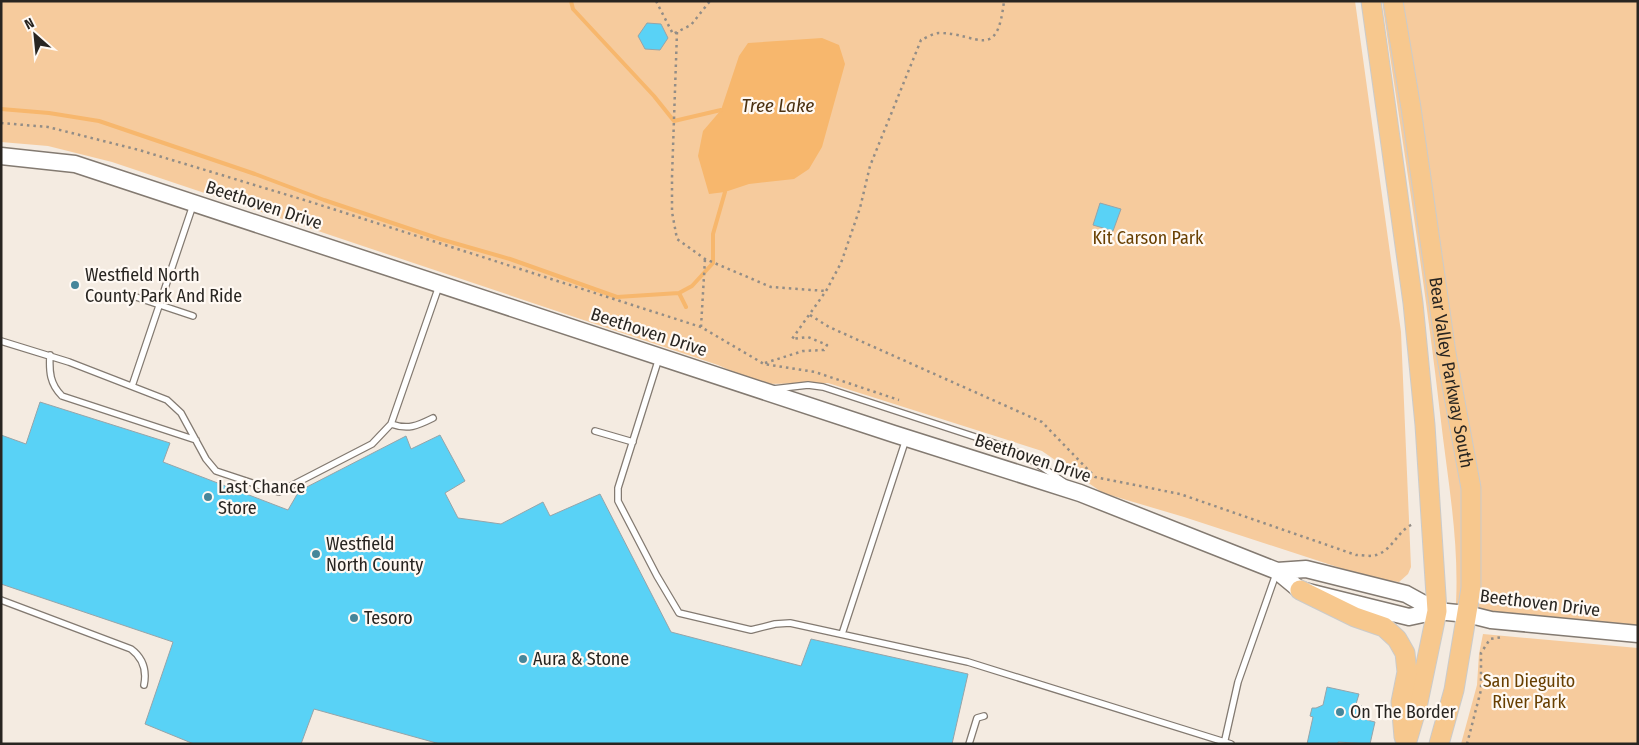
<svg xmlns="http://www.w3.org/2000/svg" width="1639" height="745" font-family="'Fira Sans Condensed',sans-serif">
	<style>
		.green { fill: #f6cb9d }
		.water { fill: #f7b76d }
		.lines { fill: none; stroke-linecap: round; stroke-linejoin: round }
		.stream { stroke: #f7b76d; stroke-width: 4 }
		.building { fill: #59d2f6; stroke: #96a4a9 }
		.lane-casing { stroke: #837a71; stroke-width: 8 }
		.secondary-casing { stroke: #837a71; stroke-width: 19 }
		.primary-casing { stroke: #cbcbca; stroke-width: 21 }
		.path { stroke: #938d86; stroke-width: 2.5; stroke-dasharray: 2.5 4; stroke-linecap: butt }
		.lane { stroke: #fff; stroke-width: 5.5 }
		.secondary { stroke: #fff; stroke-width: 16 }
		.primary { stroke: #f7c88e; stroke-width: 19 }
		.poi-dot { fill: #46869a; stroke: #fff9f3; stroke-width: 2 }
		.labels { text-anchor: middle; stroke-width: 4.5; stroke-linejoin: round; paint-order: stroke }
		.street-label { font-size: 18px; fill: #282521; stroke: #fff9f3 }
		.park-label { font-size: 18px; fill: #683f01; stroke: #fff9f3 }
		.poi-label { font-size: 18px; fill: #282521; stroke: #fff9f3; text-anchor: start }
		.water-label { font-size: 19px; font-style: italic; fill: #4c3212; stroke: #fff9f3 }
	</style>
	<rect width="100%" height="100%" fill="#f4ebe1"/>
	<path class="green" d="M 1,1 L 1355,1 L 1401,332 L 1411,567 L 1408,574 L 1399,582 L 1374,579 L 1184,517 L 1103,493 L 1042,451 L 828,383 L 761,384 L 718,365 L 112,162 L 48,146 L 1,142 Z
		M 1382,1 L 1638,1 L 1638,634 L 1455,619 C 1461,547 1448,484 1440,413 C 1424,275 1402,139 1382,1 Z
		M 1483,634 L 1638,648 L 1638,744 L 1461,744 L 1477,685 L 1479,654 Z"/>
	<path class="water" d="M 822,38 L 839,45 L 845,64 L 822,147 L 809,169 L 794,179 L 749,184 L 725,192 L 709,194 L 698,156 L 703,131 L 721,110 L 739,56 L 748,43 Z"/>
	<g class="lines">
		<path class="stream" d="M 571,1 L 573,9 L 654,96 L 674,121 L 721,110
			M 1,109 L 49,113 L 99,121 L 255,174 L 324,200 L 440,239 L 510,259 L 617,297 L 679,293 L 692,286 L 713,263 L 713,234 L 725,192
			M 679,293 L 686,307"/>
	</g>
	<path class="building" d="M 647,23 L 661,24 L 668,38 L 660,50 L 645,49 L 638,36 Z
		M 1100,203 L 1121,209 L 1113,231 L 1093,225 Z
		M 40,402 L 170,443 L 163,462 L 288,510 L 299,491 L 406,436 L 411,449 L 440,435 L 465,481 L 445,493 L 458,518 L 501,524 L 543,502 L 550,516 L 600,494 L 671,632 L 801,666 L 811,639 L 968,674 L 952,744 L 440,744 L 314,709 L 301,744 L 194,744 L 145,724 L 173,642 L 1,584 L 1,435 L 26,444 Z
		M 1327,687 L 1359,694 L 1356,704 L 1369,709 L 1367,720 L 1375,722 L 1370,744 L 1338,742 L 1338,744 L 1307,744 L 1313,717 L 1310,716 L 1312,708 L 1316,708 L 1323,705 Z"/>
	<g class="lines">
		<defs>
			<path id="lane" d="M 127,294 L 193,316
				M 1,341 L 69,362 L 167,400 L 181,413 L 206,459 L 216,471 L 279,492 L 372,444 L 391,424 L 439,286
				M 50,355 C 49,372 50,384 62,396 L 196,440
				M 659,358 L 618,488 L 618,501 L 657,576 L 679,613 L 751,630 L 775,624 L 790,623 L 968,662 L 1231,744
				M 132,386 L 193,205
				M 773,389 L 808,385 L 823,387 L 1006,447 L 1027,457 L 1064,482
				M 391,424 C 408,430 417,426 433,418
				M 595,431 L 633,442
				M 1,600 L 131,649 C 143,658 147,670 144,685
				M 842,634 L 906,439
				M 969,744 L 977,718 L 984,716
				M 1224,744 L 1238,682 L 1276,574"/>
			<path id="secondary" d="M 1,156 L 75,164 L 894,434 L 1080,493 L 1277,571 L 1300,590 L 1409,617 L 1437,611 L 1467,614 L 1491,620 L 1638,634
				M 1277,571 L 1306,569 L 1406,594 L 1437,611"/>
			<g id="primary">
				<path d="M 1371,1 L 1413,303 L 1425,425 L 1437,611 L 1417,707 L 1406,744"/>
				<path id="s1" d="M 1393,1 L 1411,108 L 1446,353 L 1471,488 L 1471,588 L 1454,690 L 1439,744"/>
				<path d="M 1300,590 L 1355,617 L 1384,627 L 1397,639 L 1405,653 L 1407,672 L 1401,702 L 1404,737"/>
			</g>
		</defs>
		<use href="#lane" class="lane-casing"/>
		<use href="#secondary" class="secondary-casing"/>
		<use href="#primary" class="primary-casing"/>
		<path class="path" d="M 656,1 L 673,34 L 691,25 L 710,1
			M 677,32 L 672,177 L 672,212 L 677,239 L 705,259 L 771,287 L 826,291
			M 1,123 L 48,127 L 139,150 L 314,203 L 701,327 L 764,364 L 815,372 L 899,400
			M 810,315 L 829,327 L 1042,422 L 1095,477 L 1180,494 L 1356,555 C 1362,555 1371,557 1376,555 C 1393,550 1397,531 1413,524
			M 701,327 L 705,259
			M 765,363 L 803,351 L 824,350 L 827,345 L 808,337 L 792,339 L 826,291 L 841,263 L 860,208 L 870,166 L 921,40 C 926,38 933,33 939,33 C 978,33 997,63 1004,1
			M 1467,744 L 1481,690 L 1481,653 L 1490,639 L 1503,637"/>
		<use href="#lane" class="lane"/>
		<use href="#secondary" class="secondary"/>
		<use href="#primary" class="primary"/>
	</g>
	<g class="poi-dot">
		<circle cx="75" cy="285" r="5"/>
		<circle cx="208" cy="497" r="5"/>
		<circle cx="316" cy="554" r="5"/>
		<circle cx="354" cy="618" r="5"/>
		<circle cx="523" cy="659" r="5"/>
		<circle cx="1340" cy="712" r="5"/>
	</g>
	<g class="labels">
		<g class="street-label">
			<text transform="translate(264 205) rotate(18)" y="6">Beethoven Drive</text>
			<text transform="translate(649 332) rotate(18)" y="6">Beethoven Drive</text>
			<text dy="6" stroke="none"><textPath href="#s1" startOffset="376">Bear Valley Parkway South</textPath></text>
			<text transform="translate(1033 458) rotate(18)" y="6">Beethoven Drive</text>
			<text transform="translate(1540 603) rotate(7)" y="6">Beethoven Drive</text>
		</g>
		<g class="park-label">
			<text x="1148" y="244">Kit Carson Park</text>
			<text x="1529" y="687">San Dieguito<tspan x="1529" dy="21">River Park</tspan></text>
		</g>
		<g class="poi-label">
			<text x="85" y="281">Westfield North<tspan x="85" dy="21">County Park And Ride</tspan></text>
			<text x="218" y="493">Last Chance<tspan x="218" dy="21">Store</tspan></text>
			<text x="326" y="550">Westfield<tspan x="326" dy="21">North County</tspan></text>
			<text x="364" y="624">Tesoro</text>
			<text x="533" y="665">Aura &amp; Stone</text>
			<text x="1350" y="718">On The Border</text>
		</g>
		<g class="water-label">
			<text x="778" y="112">Tree Lake</text>
		</g>
	</g>
	<rect width="1639" height="745" fill="none" stroke="#282521" stroke-width="5"/>
	<g transform="translate(35 35) rotate(333)" stroke="#fff9f3" stroke-width="4" paint-order="stroke">
	<path d="M0-4L9 19L0 12L-9 19Z" fill="#282521"/>
	<text y="-8" font-size="14" font-weight="bold" text-anchor="middle" fill="#282521">N</text>
	</g>
</svg>
